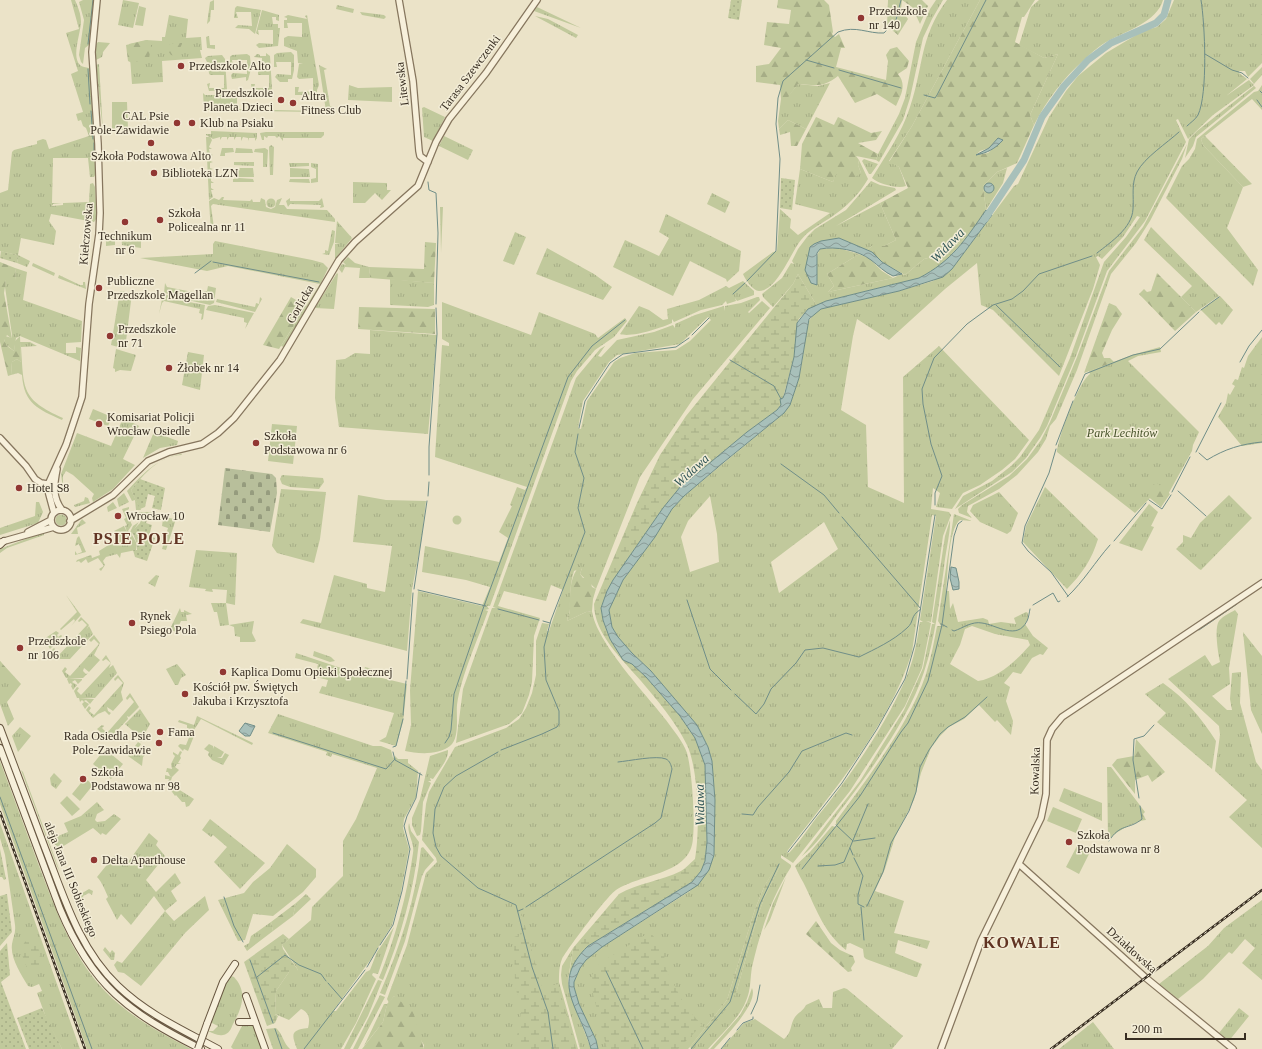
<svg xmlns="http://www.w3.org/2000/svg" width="1262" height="1049" font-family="Georgia,serif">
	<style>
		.grass { fill: url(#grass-tufts); fill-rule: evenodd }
		.forest { fill: url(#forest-firs); fill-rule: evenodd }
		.wetland { fill: url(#wetland-marsh) }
		.cemetery { fill: url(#cemetery-stones) }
		.garden { fill: url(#garden-dots) }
		.pitch { fill: #c1c99c }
		.water { fill: url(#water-waves); stroke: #708e88 }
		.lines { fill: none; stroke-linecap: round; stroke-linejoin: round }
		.stream { stroke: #708e88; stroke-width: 1 }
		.river { stroke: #a8c0ba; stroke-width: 7 }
		.tertiary-casing { stroke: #86765e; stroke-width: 8 }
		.secondary-casing { stroke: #685741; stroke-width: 8 }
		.tertiary { stroke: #f7f0db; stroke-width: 5.5 }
		.secondary { stroke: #f7f0db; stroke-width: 6 }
		.rail-casing { stroke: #372d21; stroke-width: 2.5 }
		.rail { stroke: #f3edd7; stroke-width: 1; stroke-dasharray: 3; stroke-linecap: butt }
		.secondary-bridge-casing { stroke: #685741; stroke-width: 8; stroke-linecap: butt }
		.secondary-bridge { stroke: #f7f0db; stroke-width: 6 }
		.poi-dot { fill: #913733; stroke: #f3edd7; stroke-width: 1.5 }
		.labels { text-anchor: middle; stroke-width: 3; stroke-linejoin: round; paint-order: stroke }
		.poi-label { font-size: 12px; fill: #372d21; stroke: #f3edd7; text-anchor: start }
		.street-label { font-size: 12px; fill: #372d21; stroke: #f3edd7 }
		.park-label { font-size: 12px; font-style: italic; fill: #465229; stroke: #f3edd7 }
		.water-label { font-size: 13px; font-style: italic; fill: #315656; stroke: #f3edd7 }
		.district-label { font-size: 16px; font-weight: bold; letter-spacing: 1px; fill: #613423; stroke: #f3edd7 }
	</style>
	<defs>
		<pattern id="grass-tufts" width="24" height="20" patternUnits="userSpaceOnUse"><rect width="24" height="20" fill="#c1c99c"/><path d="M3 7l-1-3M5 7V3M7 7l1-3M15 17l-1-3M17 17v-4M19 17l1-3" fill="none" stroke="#a6ad86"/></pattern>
		<pattern id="forest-firs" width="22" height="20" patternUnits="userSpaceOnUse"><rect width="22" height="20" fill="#c1c99c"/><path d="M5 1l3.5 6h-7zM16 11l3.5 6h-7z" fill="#a6ad86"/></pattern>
		<pattern id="wetland-marsh" width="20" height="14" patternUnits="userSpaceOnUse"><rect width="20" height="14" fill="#c1c99c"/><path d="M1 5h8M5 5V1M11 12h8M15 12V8" fill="none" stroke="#a6ad86"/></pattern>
		<pattern id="cemetery-stones" width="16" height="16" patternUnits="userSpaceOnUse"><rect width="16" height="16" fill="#b8bf9b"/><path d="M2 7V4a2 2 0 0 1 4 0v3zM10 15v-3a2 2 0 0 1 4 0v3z" fill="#969c7e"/></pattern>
		<pattern id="garden-dots" width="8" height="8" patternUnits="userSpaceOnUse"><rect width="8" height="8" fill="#c1c99c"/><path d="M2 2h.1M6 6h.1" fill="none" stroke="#a6ad86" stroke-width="1.8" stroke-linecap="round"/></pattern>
		<pattern id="water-waves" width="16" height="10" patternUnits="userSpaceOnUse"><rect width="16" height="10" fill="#a8c0ba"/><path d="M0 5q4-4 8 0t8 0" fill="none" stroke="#8a9c97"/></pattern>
	</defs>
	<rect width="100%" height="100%" fill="#ebe3c8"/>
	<path class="grass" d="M 71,0 L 75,0 C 78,7 81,14 81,22 C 81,32 71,57 80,65 C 82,67 86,67 89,68 L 90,71 C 92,89 102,167 94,177 L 90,177 L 88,158 L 53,158 L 52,203 L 62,204 L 53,204 L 52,206 L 63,205 L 63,203 L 89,202 L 90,184 L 93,183 L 95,187 L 97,218 L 94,222 L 51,214 L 49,221 L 56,231 L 54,245 L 21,238 L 18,255 L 30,261 L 27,267 L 17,263 L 18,259 L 17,255 L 0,251 L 0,193 L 8,190 L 12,152 L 14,150 L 37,144 L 37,141 L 43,139 L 46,140 L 49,149 L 89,136 L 86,128 L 83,126 L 81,120 L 78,121 L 76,114 L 83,112 L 71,74 L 78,71 L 66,33 L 79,29 Z
		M 83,0 L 95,0 L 89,45 L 85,48 L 83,64 L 81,62 L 79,55 L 84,20 L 79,2 Z
		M 123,0 L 139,3 L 133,28 L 118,25 Z
		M 214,0 L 214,10 L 211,10 L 210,21 L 207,24 L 210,2 Z
		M 936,0 L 943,0 L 932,19 L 923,38 L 910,98 L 903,120 L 879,162 L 876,160 L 878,154 L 899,114 L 905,98 L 916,42 L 930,9 Z
		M 947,0 L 980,0 L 912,126 L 889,161 L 899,167 L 906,186 C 897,189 879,184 872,178 C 886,155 902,133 910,107 C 924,66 919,38 947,0 Z
		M 1039,0 L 1163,0 C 1157,22 1126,31 1108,41 C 1100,45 1091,53 1084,60 C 1063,78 1047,100 1034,125 L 1030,115 L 1058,54 L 1044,58 L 1019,45 L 1031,7 Z
		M 1174,0 L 1262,0 L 1262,63 L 1248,77 L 1245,71 L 1239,71 L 1239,73 L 1247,79 L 1226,96 L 1249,80 L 1254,85 L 1213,115 L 1188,139 L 1178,119 L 1176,120 L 1186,142 L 1145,221 L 1107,271 L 1076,356 L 1047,426 L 1040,438 L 1026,458 L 1012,472 L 955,509 L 963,496 L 992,481 L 1011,466 L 1020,457 L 1039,430 L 1070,358 L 1104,262 L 1126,237 L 1140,217 L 1137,216 L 1123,237 L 1102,259 L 1098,256 L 1096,257 L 1100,265 L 1093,289 L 1059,376 L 993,310 L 981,305 L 977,263 L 945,289 L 889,340 L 857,319 L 853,336 L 841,410 L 866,425 L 868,487 L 904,503 L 903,377 L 939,346 L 1029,440 L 1015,459 L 1002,470 L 980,485 L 963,493 L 952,509 L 936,507 L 940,493 L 933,488 L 931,509 L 949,512 L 951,515 L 943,536 L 931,622 L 926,621 L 931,623 L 922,668 L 905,706 L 850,791 L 793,863 L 781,855 L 781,858 L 791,865 L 791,867 C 771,898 760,932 752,967 C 750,979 751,990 746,1001 C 739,1019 721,1034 708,1049 L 694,1049 L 737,990 L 757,918 L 765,896 L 780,866 L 778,864 L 765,885 L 755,909 L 727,1000 L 690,1047 L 688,1049 L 598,1049 L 596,1040 L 579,1004 L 574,987 L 574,982 L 580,968 L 586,960 L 602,947 L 690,891 L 714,855 L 715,800 L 712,761 L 708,747 L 697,725 L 651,671 L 632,653 L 618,637 L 612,627 L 609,610 L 623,580 L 655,537 L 672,509 L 684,496 L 784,413 C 801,387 803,356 807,325 C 810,318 814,314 821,309 L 899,291 L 933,281 L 952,269 L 1014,186 L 1018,184 L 1049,117 L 1066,91 L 1078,76 L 1106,53 L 1143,31 L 1157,27 L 1166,19 ZM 710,496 L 717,534 L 719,562 L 690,572 L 681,537 L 688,521 ZM 932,515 L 936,516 L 920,620 L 923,622 L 920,622 C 917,641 914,660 906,678 C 886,725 850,777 817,817 C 808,829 799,843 789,853 L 787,852 L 788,850 C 833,791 890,724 912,652 ZM 824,522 L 838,549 L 779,593 L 771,562 Z
		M 337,5 L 354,9 L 353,13 L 336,9 Z
		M 237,6 L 261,10 L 255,34 L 249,29 L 235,28 L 238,25 L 252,26 L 251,12 L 236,12 L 238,18 L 234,18 L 235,8 Z
		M 537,7 L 581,28 L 534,11 Z
		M 262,10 L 279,15 L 279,21 L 276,20 L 276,17 L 272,17 L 273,24 L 278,24 L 278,28 L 280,28 L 278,46 L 259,48 L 256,45 L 259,43 L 273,44 L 273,30 L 258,30 L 259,35 L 256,33 Z
		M 360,12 L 384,15 L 386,17 L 384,19 L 362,15 Z
		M 169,15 L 188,19 L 186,38 L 201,37 L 202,50 L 200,50 L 202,58 L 162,61 L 163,82 L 132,84 L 129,44 L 146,40 L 162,41 L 162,37 L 165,37 Z
		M 288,15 L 307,19 L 305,16 L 307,15 L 319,85 L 317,90 L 317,95 L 237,95 L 237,109 L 320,111 L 321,114 L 317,115 L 316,112 L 204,110 L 203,93 L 205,95 L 295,95 L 295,87 L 299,87 L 298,92 L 313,91 L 313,78 L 299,79 L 297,77 L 299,64 L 303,64 L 298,63 L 297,51 L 284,46 L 284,38 L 288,36 L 302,37 L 302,23 L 287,23 L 288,28 L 284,28 L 284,20 L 287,20 L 287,18 L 284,17 Z
		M 535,16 L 548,19 L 578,35 L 576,38 Z
		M 209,36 L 210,45 L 215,45 L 215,49 L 207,48 L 206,37 Z
		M 291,52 L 294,55 L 294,70 L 292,79 L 288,79 L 288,82 L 280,82 L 275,77 L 277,74 L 291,75 L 291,62 L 276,62 L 277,67 L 274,67 L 274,55 L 277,53 Z
		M 266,53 L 270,56 L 272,89 L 269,91 L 252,91 L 251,84 L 255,84 L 254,88 L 269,88 L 269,75 L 258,75 L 258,70 L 262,68 L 262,58 L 254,57 L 257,54 L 259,54 L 260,56 L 266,56 Z
		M 247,54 L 250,56 L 251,69 L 248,80 L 246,81 L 246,77 L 232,79 L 231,75 L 233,73 L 247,74 L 247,60 L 232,60 L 233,65 L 230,65 L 230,57 L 232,55 Z
		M 222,55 L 225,59 L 227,90 L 209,91 L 207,84 L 210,83 L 209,88 L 224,88 L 224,75 L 210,75 L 207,68 L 211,68 L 211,63 L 207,62 L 205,58 L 208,56 Z
		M 99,64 L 103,132 L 96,65 Z
		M 319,65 L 327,69 L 324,70 L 330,106 L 333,106 L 329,107 L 329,109 L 332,109 L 330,112 L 322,114 L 322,111 L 326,111 Z
		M 1262,67 L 1262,75 L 1254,84 L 1250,79 Z
		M 830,83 L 806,129 L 788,120 L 779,129 L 778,121 L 781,99 L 786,99 L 798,84 L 818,86 Z
		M 349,85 L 358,88 L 392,87 L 392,102 L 348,100 Z
		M 1262,85 L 1262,110 L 1252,99 L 1201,139 L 1203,145 L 1243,187 L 1227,228 L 1258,270 L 1253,286 L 1166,198 L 1182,166 L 1189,159 L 1195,149 L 1197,139 L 1254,92 L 1258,91 Z
		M 1254,86 L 1256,88 L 1196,137 L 1193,146 L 1185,158 L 1189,139 L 1197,131 Z
		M 424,107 L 445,117 L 433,141 L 424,137 L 422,108 Z
		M 211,131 L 257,133 L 257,138 L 255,141 L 255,138 L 249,138 L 248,141 L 248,138 L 243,137 L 241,141 L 241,137 L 236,137 L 234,140 L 234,137 L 229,137 L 227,140 L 227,137 L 222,137 L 220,140 L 220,137 L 213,139 L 206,135 L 206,134 L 211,134 Z
		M 266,132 L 324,132 L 324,135 L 321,138 L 283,138 L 283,141 L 279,136 L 277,138 L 275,136 L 268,136 L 267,138 L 264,136 L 264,140 L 262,140 L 260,133 Z
		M 444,136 L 473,150 L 468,160 L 439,146 Z
		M 206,137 L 210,137 L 212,140 L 209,147 L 212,149 L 209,149 L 210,154 L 213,155 L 210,156 L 210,161 L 213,162 L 210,163 L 210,168 L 213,169 L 210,170 L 211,175 L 214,176 L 211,176 L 211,181 L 214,183 L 211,183 L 211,188 L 214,190 L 211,190 L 213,197 L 209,200 Z
		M 1187,144 L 1182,159 L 1150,221 L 1136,243 L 1111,274 L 1077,370 L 1056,419 L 1050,426 L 1046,439 L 1038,452 L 1017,475 L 999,489 L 968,506 L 967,512 L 972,518 L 959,513 L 958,509 L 962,505 L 1009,476 L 1027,459 L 1041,440 L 1050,422 L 1077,357 L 1109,271 L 1143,227 Z
		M 271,145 L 274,147 L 273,175 L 270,175 L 269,147 Z
		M 222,148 L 233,148 L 234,152 L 225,153 L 225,156 L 220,156 Z
		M 236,148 L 252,149 L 253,153 L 235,153 Z
		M 265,148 L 268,150 L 267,167 L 263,167 L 263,153 L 254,152 L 255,149 Z
		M 864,159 L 878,164 L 871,174 L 869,174 L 862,161 Z
		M 859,160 L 868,179 C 859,195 845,208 830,218 C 819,225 809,230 801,240 C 791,252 777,291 759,291 C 753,291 745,279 743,274 L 773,252 L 777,251 L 780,209 L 791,219 L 790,228 L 798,235 L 830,213 L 795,204 L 800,169 L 833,182 L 836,172 L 861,173 L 858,165 Z
		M 234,162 L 254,162 L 254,166 L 234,165 Z
		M 289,163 L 309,163 L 309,166 L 290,167 Z
		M 311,163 L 318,164 L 318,182 L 311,183 L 311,179 L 316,178 L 316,169 L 311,167 Z
		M 238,168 L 253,168 L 254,177 L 238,177 Z
		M 290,168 L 309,169 L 310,177 L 290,177 Z
		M 1007,168 L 1003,183 L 986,210 L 983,186 L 997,172 Z
		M 239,178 L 253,179 L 254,182 L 233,182 L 233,179 Z
		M 309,179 L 310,183 L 289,182 L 290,179 Z
		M 871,181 L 880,185 L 895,188 L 896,190 L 836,226 L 880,203 L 896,240 L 884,246 L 872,246 L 867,250 L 839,238 L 810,247 L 816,285 C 817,273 814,259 820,249 L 838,248 L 859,254 L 827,274 L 834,286 L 828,292 L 893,278 L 902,274 L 905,275 L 924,259 L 945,254 L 968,236 L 942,265 L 919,278 L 826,301 L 817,306 L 798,274 L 793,284 L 773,307 L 763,297 L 762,294 L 782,278 L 791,263 L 794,264 L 792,261 L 798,249 L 807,237 L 815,229 L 846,210 Z
		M 353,182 L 387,183 L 387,190 L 391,190 L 382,200 L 375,193 L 365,203 L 353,203 Z
		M 712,193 L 730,202 L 725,213 L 707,204 Z
		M 222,197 L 224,197 L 223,200 L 250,201 L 252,199 L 253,202 L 260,202 L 261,198 L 265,200 L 266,207 L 271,209 L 275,207 L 277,200 L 282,198 L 279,205 L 284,205 L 287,209 L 327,210 L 335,219 L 335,222 L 213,204 L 211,206 L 214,228 L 211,232 L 209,201 L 214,198 L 219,200 Z
		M 290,198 L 290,201 L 319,201 L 322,198 L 324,207 L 320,208 L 321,205 L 290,204 L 288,207 L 286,201 Z
		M266.5 203a4.5 4.5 0 1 1 9 0a4.5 4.5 0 1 1-9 0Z
		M 440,207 L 443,207 L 441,253 Z
		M 666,214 L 741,251 L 739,271 L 727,282 L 726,279 L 690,261 L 673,296 L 613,267 L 625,240 L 659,256 L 669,238 L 659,232 Z
		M 337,221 L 352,238 L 335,259 L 335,244 L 340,244 L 335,243 Z
		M 1151,227 L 1219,296 L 1196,312 L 1181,297 L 1192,286 L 1144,240 Z
		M 332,230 L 335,231 L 334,242 L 329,255 L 322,254 L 325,253 L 325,250 L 328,251 Z
		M 515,232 L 526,237 L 514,265 L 503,261 Z
		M 118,233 L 118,240 L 115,240 L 115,245 L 106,246 L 106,235 Z
		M 121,234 L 139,235 L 141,237 L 141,248 L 122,245 Z
		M 215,241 L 312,260 L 323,263 L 328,268 L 317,292 L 284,347 L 281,346 L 320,284 L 228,266 L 207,271 L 140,258 L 213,254 L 213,244 Z
		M 547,248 L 594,274 L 612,287 L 603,300 L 536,274 Z
		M 348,257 L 355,263 L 369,267 L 370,278 L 359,278 L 360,268 L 345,267 L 342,273 L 339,269 L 342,264 L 346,265 L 343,262 Z
		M 33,263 L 55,273 L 54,276 L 32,266 Z
		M 15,268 L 27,272 L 23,300 L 82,321 L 81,342 L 66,343 L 66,353 L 76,353 L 76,347 L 81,348 L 80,361 L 20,336 L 16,338 L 14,351 L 4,343 L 5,336 L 12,338 L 12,335 L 5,287 L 6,280 L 16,280 Z
		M 337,273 L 338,274 L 334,309 L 315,308 Z
		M 59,275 L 80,285 L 83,285 L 83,282 L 85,282 L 86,289 L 58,278 Z
		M 390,279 L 434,283 L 434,305 L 428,307 L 390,305 Z
		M 743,281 L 754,291 L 754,295 L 737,301 L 735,298 L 736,301 L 727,304 L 726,301 L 722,305 L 701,310 L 674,322 L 672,319 L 672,323 C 661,328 631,338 620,334 L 639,306 L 649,310 L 663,320 L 668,319 L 667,309 L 699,300 L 726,286 L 729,288 Z
		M 165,283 L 167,287 L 203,294 L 204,291 L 207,291 L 208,286 L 216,288 L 214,303 L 210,305 L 179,298 L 176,295 L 164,293 Z
		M 120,291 L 132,293 L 125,349 L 111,345 Z
		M 163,294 L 175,297 L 178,300 L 205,305 L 203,319 L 201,320 L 202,314 L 199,313 L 200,309 L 164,301 L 162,303 L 159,314 Z
		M 1220,296 L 1233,310 L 1222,325 L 1219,322 L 1216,325 L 1201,310 Z
		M 260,297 L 262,299 L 255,312 L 216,302 L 217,299 L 255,307 L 256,303 L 259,304 Z
		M 757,297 L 759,297 L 760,300 L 748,312 L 749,313 L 762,301 L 770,308 L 693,399 L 640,477 L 596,589 L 580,574 L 582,568 L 574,571 C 570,584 570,596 570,609 C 570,614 567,617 567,621 L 586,612 L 592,611 C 596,642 646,694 666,720 C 673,730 683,741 687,753 C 692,771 695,818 693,838 C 691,875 642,873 616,890 C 607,896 568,948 562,959 C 559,966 559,975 559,982 L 578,1049 L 424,1049 L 424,1045 L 394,996 L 389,1003 L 387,999 L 407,945 L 426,873 L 437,862 L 436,858 L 422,840 L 426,804 L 429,792 L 455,747 L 506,728 L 519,719 L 526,708 L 532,693 L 536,675 L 536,641 L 542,623 L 549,624 L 547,631 L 549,631 L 563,590 L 551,585 L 546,601 L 504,591 L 498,606 L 540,618 L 534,636 L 532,682 L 529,695 L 522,713 L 509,724 L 456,743 L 463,689 L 492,608 L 496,608 L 493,607 L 576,378 L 600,349 L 605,346 L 598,356 L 601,357 L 617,340 L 654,332 L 673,325 L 675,328 L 675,324 L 695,315 L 724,306 L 725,311 L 725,306 L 741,303 ZM 708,317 L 711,320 L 690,341 L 676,350 L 635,353 L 620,358 L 614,362 L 587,401 L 581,429 L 578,428 L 583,401 L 609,362 L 617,355 L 680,344 Z
		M 442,302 L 531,335 L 539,312 L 595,334 L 598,338 L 625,318 L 627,321 L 614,337 L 595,350 L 577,371 L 571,381 L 490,606 L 487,606 L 489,609 L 485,610 L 488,611 C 478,639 461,676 457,705 C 456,716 460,738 450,746 C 439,755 418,754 405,751 L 411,725 L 410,690 L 418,591 L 482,606 L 490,587 L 466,580 L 422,572 L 425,546 L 499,562 L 508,538 L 499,532 L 512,506 L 510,505 L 517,487 L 525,490 L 527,487 L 435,457 L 442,345 L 449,346 L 449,343 L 442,339 Z
		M 215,305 L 254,313 L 245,329 L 247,323 L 244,322 L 244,318 L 206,310 L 208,306 Z
		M 370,330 L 437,335 L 428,434 L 339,427 L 335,398 L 336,360 L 345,359 L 355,353 L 370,354 Z
		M 1262,337 L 1262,443 L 1242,446 L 1218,417 L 1226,403 L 1228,393 L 1230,395 L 1235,386 L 1232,384 L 1235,379 L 1238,380 L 1242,367 L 1244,368 L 1248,356 Z
		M 20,342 L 30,342 L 37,346 L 21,347 C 24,390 21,399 63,418 L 62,420 C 38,409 24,404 22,375 L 18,373 L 11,375 L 12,362 L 17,359 L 21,362 Z
		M 1160,347 L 1161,352 L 1138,356 L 1128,361 L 1199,432 L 1193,445 L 1192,451 L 1161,507 L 1150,498 L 1135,513 L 1057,452 C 1058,438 1079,381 1090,374 L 1089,371 L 1132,355 Z
		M 116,349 L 136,355 L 131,371 L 120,370 L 115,372 L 115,369 L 113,368 Z
		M 188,352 L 204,355 L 200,390 L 182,385 Z
		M 123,418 L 139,426 L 123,459 L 135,465 L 113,489 L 93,502 L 92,498 L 94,494 L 73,475 L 66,471 L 63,476 L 63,489 L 61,474 L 77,433 L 111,446 Z
		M 154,432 L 178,441 L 177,445 L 160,448 L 143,458 Z
		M 181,454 L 182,455 C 159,456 145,473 131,490 L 141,510 L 136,510 L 135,500 L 132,501 L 127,491 C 144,473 156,459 181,454 Z
		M 282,475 L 323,478 L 324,482 L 319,489 L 290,487 L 282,484 L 280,479 Z
		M 1045,487 L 1098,539 C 1092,559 1082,574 1067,589 L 1023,542 L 1026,526 Z
		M 281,489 L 326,492 L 320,539 L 314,563 L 277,553 L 272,546 Z
		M 999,492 L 1018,513 L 1011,531 L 1007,534 L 980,522 L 970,511 L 973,505 Z
		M 124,493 L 129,502 L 119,507 L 117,499 Z
		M 358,495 L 386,500 L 426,501 L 421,543 L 412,589 L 407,651 L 300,623 L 303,619 L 321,623 L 334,575 L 367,584 L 367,588 L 385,592 L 392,546 L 353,542 Z
		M 1229,495 L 1252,518 L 1201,570 L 1199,569 L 1176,549 L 1183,542 L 1183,535 L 1191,538 L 1200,523 Z
		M 85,497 L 88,498 L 90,503 L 75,507 L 74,505 L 84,501 Z
		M 36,502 L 39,502 L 43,512 L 38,523 L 0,535 L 0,528 L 35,516 Z
		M 113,502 L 117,508 L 108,512 L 107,507 Z
		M 1149,504 L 1158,512 L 1151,526 L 1154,527 L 1142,551 L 1119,543 Z
		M 129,507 L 129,509 L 126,511 L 132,525 L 128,531 L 130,532 L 133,526 L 139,522 L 136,512 L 150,512 L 159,515 L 160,518 L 142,514 C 140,523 134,527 132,535 L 137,544 L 136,550 L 121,553 L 120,558 L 117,554 L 106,557 L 103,561 L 105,565 L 101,571 L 99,569 L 104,566 L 98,558 L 88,563 L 86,559 L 81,563 L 79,561 L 76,562 L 77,560 L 91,555 L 92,558 L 100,555 L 99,551 L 118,539 L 114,531 L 124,526 L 127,532 L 125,526 L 127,525 L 124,519 L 126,518 L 122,509 Z
		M 954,514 L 972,521 L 960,520 C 948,529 948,575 946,591 L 949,591 L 950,609 L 953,603 L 958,622 L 983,618 L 988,620 L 989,624 L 1001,622 L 1016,624 L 1014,618 L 1026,612 L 1028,613 L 1028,618 L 1025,624 L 1033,636 L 1048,648 L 1043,655 L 1040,654 L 1032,658 L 1021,674 L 1013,672 L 1004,683 L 1010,687 L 1006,701 L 1013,721 L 1011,735 L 997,720 L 995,722 L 979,705 L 964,719 L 949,727 L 940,736 L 931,748 L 921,773 L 914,800 L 895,837 L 885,869 L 875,891 L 904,901 L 894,933 L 930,941 L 927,949 L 898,940 L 895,953 L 922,964 L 917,977 L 915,977 L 866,959 L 864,957 L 863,949 L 850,943 L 847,944 L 846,950 C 825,934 817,911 806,888 C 803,881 798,874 795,866 L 810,852 L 832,826 L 836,827 L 836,821 C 867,779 910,723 926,674 C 931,658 934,642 937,626 L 941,626 L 938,621 ZM 972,626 L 995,634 L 1028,640 L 1030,645 C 1017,660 998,678 978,681 L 950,664 L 960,645 L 965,629 Z
		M55.5 520a5.5 5.5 0 1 1 11 0a5.5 5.5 0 1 1-11 0Z
		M452.5 520a4.5 4.5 0 1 1 9 0a4.5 4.5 0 1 1-9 0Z
		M 165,517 L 174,519 L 175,522 L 166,550 L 162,549 L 168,528 L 162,526 L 163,519 Z
		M 82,519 L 86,523 L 77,528 L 78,534 L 71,534 Z
		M 950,520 C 951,531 945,554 944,568 C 939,602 935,639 924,672 C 909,719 867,776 837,815 C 827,829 816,845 802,856 L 860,781 L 904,710 L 923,668 L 932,624 L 935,624 L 932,622 L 945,536 Z
		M 44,532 L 44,535 L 7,548 L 0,553 L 0,549 Z
		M 79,536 L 86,552 L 75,555 L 75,551 L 77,554 L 82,552 L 79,544 L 75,546 L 77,538 Z
		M 196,550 L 237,553 L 235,605 L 226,603 L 229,625 L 254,621 L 252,633 L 256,641 L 254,642 L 240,642 L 240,637 L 235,636 L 234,627 L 229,625 L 220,626 L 217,612 L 214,612 L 211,603 L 226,603 L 227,590 L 212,589 L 213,592 L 205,591 L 206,589 L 189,587 Z
		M 156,575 L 159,576 L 155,587 L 148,583 Z
		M 66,595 L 81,615 L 71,626 L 75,621 L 74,619 L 61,630 L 60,629 L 77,612 Z
		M 180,608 L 181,612 L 184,612 L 184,610 L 192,614 L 186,615 L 187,621 L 181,621 L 176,632 L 170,629 Z
		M 1235,610 L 1238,614 L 1229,668 L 1230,684 L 1212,696 L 1227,710 L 1232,710 L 1230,699 L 1232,673 L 1241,672 L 1240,703 L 1256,762 L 1262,770 L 1262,848 L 1229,817 L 1247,800 L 1215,771 L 1220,735 L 1219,726 L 1168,679 L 1205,655 L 1212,666 L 1220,662 C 1218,653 1214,628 1219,621 C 1223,616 1230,613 1235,610 Z
		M 81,617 L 89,625 L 86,630 L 89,626 L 93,634 L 70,659 L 56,659 L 51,651 L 54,648 L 55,649 L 53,652 L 58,656 L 87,625 L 82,620 L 79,622 L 78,621 Z
		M 56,631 L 59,633 L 57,635 L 58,637 L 61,635 L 62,636 L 59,640 L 44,639 Z
		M 1243,632 L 1262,656 L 1262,734 L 1251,710 Z
		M 94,635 L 100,643 L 94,655 L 100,660 L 89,672 L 84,668 L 83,671 L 86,674 L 88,673 L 83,678 L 66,678 L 62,671 L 65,667 L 67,669 L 65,672 L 70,676 L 99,644 L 94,639 L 91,642 L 89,640 Z
		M 45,640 L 58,640 L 58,641 L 50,649 Z
		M 314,651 L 331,657 L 335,661 L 330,662 L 313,656 Z
		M 296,653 L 344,669 L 407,684 L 403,722 L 396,746 L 379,741 L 386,737 L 394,713 L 319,693 L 322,686 L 326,687 L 328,680 L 316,677 L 318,664 L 295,658 Z
		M 106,655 L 111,663 L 109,668 L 113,665 L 117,673 L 95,698 L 77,698 L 74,691 L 77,687 L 79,688 L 77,691 L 81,695 L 111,663 L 106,659 L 103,661 L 102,660 Z
		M 0,661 L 21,684 L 7,702 L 14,719 L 8,726 L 0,704 Z
		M 177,664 L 186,675 L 181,678 L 178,685 L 175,685 L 166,669 Z
		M 365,667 L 383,672 L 382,676 L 363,672 Z
		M 118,675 L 124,683 L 121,692 L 123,700 L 113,711 L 107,707 L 108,711 L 111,713 L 109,715 L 105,711 L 98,714 L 93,718 L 86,710 L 89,706 L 91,708 L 89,711 L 94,715 L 123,683 L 118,678 L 115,681 L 114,679 Z
		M 68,678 L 82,679 L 82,680 L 78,684 L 75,680 L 72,682 L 77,685 L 73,690 L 71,686 L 72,685 L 71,683 L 69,684 L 67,679 Z
		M 1163,683 C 1186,699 1201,718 1216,741 L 1212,769 L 1157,722 L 1166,713 L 1145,694 Z
		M 130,693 L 139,707 L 129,717 L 127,716 L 128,719 L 110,738 L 106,737 L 97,729 L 102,725 L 104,726 L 102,728 L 107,733 L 134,702 L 130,697 L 127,700 L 126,698 Z
		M 79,698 L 94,699 L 90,704 L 86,700 L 84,701 L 89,704 L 85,709 L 82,704 L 84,702 L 82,700 L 80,702 Z
		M 140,709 L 150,724 L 145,733 L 147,734 L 141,742 L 140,740 L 141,738 L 125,724 Z
		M 278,714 L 373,746 L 381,746 L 391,750 L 393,758 L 395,756 L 398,759 L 408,759 L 408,763 L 418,771 L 416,797 L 404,819 L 403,828 L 409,849 L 400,897 L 392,925 L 371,959 L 333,1011 L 336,1011 L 366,972 L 370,970 L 377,952 L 394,927 L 378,974 L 373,973 L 372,975 L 376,979 L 356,1023 L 341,1049 L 297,1049 C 291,1034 291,1030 308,1028 C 310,1020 310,1013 301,1009 L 289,1020 L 275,1014 L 276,991 L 289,972 L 298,970 L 282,945 L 311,920 L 312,907 L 343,876 L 343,841 L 356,819 L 377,768 L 332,754 L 331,757 L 326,755 L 327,752 L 268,733 Z
		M 197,716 L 253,743 L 252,745 L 201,719 L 194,730 L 187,728 L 187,725 L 178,722 L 179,720 L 194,725 Z
		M 20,727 L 31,736 L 18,752 L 12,736 Z
		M 187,733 L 194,736 L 188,751 L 184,749 L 183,751 L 178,746 L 180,744 L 186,745 L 190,735 Z
		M 138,742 L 141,744 L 139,747 L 147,753 L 143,757 L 142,766 L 128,756 L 128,754 L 131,756 L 137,748 L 135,746 Z
		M 209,744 L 213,746 L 213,749 L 214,746 L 224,752 L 221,757 L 217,758 L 222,758 L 225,753 L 229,755 L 223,765 L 212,760 L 208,755 L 209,752 L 204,749 Z
		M 3,745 L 26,805 L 25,805 L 2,746 Z
		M 448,750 C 449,760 438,771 433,779 L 430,778 L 431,781 L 428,781 L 431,783 L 423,802 L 421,831 L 420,835 L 417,836 L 412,825 L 412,818 L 420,799 L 430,756 Z
		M 180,751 L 182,752 L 180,756 L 181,758 L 178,763 L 181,764 L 177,764 L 175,767 L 179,770 L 172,777 L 170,776 L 168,772 L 166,772 L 167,768 L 172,769 L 171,764 L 175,756 L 173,754 L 173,752 L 178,755 Z
		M 0,761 C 13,796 26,831 39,866 C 56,910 71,954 103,989 C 128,1016 159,1032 191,1049 L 87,1049 L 0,804 Z
		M 1107,767 L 1111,767 L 1145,812 L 1143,814 L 1146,820 C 1136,821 1114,832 1108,841 Z
		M 21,770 L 23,772 L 60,872 L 57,866 Z
		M 54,773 L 62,781 L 56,789 L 51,785 L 50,778 Z
		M 165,775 L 172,777 L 170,784 L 194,799 L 189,806 L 186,807 L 185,802 L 182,802 L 176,795 L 175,796 L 167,785 L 169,779 L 165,779 Z
		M 1064,788 L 1102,803 L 1102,821 L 1059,801 Z
		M 97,802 L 104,810 L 97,814 L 95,820 L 97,822 L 105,821 L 114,814 L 121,819 L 106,835 L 102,833 L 101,835 L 93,828 L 57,850 L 53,838 L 68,832 L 64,823 L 81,816 Z
		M 29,818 L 30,818 L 56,890 L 55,889 Z
		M 210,819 L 265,863 L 240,889 L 214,862 L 227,847 L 213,835 L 211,837 L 202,830 Z
		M 0,823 L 80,1049 L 62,1049 L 47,1020 L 37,993 L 42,991 L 39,984 L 32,987 L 28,986 C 21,974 10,958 12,944 C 13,937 16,933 15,925 L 5,855 L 0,838 Z
		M 409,823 L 411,831 L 419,842 C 414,890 401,936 383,980 L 379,978 C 395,938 407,896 413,853 C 415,842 406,834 409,823 Z
		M 149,833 L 158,841 L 156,845 L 165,856 L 146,880 L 156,892 L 175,873 L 181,883 L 171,891 L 177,901 L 165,911 L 174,921 L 205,896 L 209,910 L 185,933 L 141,986 L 124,973 L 118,972 L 114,965 L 117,961 L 122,963 L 165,911 L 154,896 L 131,925 L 121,914 L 117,920 L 106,899 L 108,897 C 105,890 102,882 97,877 L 114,856 L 126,865 Z
		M 287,844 L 316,869 L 316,877 L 303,892 L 273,916 L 253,914 L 245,940 L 238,941 L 218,900 L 244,893 L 253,882 L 270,868 Z
		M 423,847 L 434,860 L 425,870 L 422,876 L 405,941 L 385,995 L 380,993 C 400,947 416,898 421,848 Z
		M 786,877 L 770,920 L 764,930 L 773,903 Z
		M 89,889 L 93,891 L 92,895 L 89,893 L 83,896 L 84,899 L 79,901 L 79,895 Z
		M 306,894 L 311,899 L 293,916 L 296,903 Z
		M 1262,900 L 1262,980 L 1242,963 L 1255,948 L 1245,939 L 1232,954 L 1229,952 L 1203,979 L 1178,999 L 1159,984 L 1208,946 L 1224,928 Z
		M 81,905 L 83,907 L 95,932 L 95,939 L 79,909 Z
		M 271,922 L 273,931 L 247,951 L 244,946 L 249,943 L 251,936 Z
		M 105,947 L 110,953 L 112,950 L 115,953 L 114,960 L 111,960 L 103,950 Z
		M 573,948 L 568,980 L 570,994 L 591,1049 L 580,1049 L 562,984 L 561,975 L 562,966 Z
		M 230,976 L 234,977 C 248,992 242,1008 233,1024 C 231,1029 229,1034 223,1035 C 217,1036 213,1033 208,1031 L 213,1031 L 218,1026 L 212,1023 L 211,1019 L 226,981 Z
		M 378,980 L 382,981 L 368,1016 L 350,1049 L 344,1049 Z
		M 752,988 C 759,1003 725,1037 714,1049 L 710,1049 L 740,1015 L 747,1002 Z
		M 844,988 L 847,989 L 903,1036 L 892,1049 L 721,1049 L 744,1023 L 755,1019 L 784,1039 C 792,1033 790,1024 795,1017 C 799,1012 803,1011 806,1005 L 819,999 L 823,1008 L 832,1008 L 833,992 Z
		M 380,995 L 385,997 L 358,1049 L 353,1049 Z
		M 384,1004 L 387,1004 L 383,1022 L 364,1046 Z
		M 1239,1008 L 1249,1016 L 1228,1042 L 1219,1033 Z
		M 1093,1022 L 1114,1049 L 1059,1049 Z
		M 243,1024 L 253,1026 L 262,1049 L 233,1049 L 231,1047 Z
		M 276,1028 C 283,1034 283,1043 290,1049 L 273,1049 L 266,1029 Z"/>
	<path class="forest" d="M 778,0 L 824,0 L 829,5 L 833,32 L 832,34 L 835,37 L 839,34 L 845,48 L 841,48 L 836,67 L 886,80 L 888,61 L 886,55 L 890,49 L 897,47 L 909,61 L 907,68 L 898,74 C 907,85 901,95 896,106 L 877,94 L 855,103 L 838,76 C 823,88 816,85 798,84 L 786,100 L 781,99 L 780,85 L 756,82 L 756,66 L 769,64 L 781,48 L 764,45 L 767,22 L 789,24 L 791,10 L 777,8 Z
		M 888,0 L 922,0 L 928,6 L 920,24 L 912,7 L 902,0 L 901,9 L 908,19 L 898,35 L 887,26 Z
		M 980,0 L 1035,0 L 1024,17 L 1022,17 L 1015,42 L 1044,58 L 1058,54 L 1030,115 L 1034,125 L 1017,163 L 997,172 L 983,186 L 986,210 L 968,236 L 945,254 L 924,259 L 905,275 L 882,262 L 872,252 L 867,250 L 872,246 L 884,246 L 896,240 L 880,203 L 908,188 L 899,167 L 889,162 L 912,126 ZM 998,138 L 1003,140 L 988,153 L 976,155 L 980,151 L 989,148 Z
		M 148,40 L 148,42 L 156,41 L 157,44 L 151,45 L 149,59 L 132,63 L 128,61 L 126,45 Z
		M 98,42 L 110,43 L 103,52 L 102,57 L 96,60 L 96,44 Z
		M 174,43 L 182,43 L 182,44 L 176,56 L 171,55 L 166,48 L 167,45 Z
		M 816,117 L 834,125 L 838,117 L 871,133 L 882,131 L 876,140 L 858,143 L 878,154 L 876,160 L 856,156 L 859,160 L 858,165 L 861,173 C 853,180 845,178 837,172 L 833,182 L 800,169 L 802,144 Z
		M 788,120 L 806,129 L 797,146 L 791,146 L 790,132 L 780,135 L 779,129 Z
		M 1205,136 L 1252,184 L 1243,187 L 1203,145 L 1201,139 Z
		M 425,242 L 436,243 L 434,283 L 370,278 L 369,267 L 424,269 Z
		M 859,254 L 870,259 L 882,271 L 893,278 L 828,292 L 834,286 L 827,274 Z
		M 0,262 L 15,268 L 16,280 L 6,280 L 4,293 L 12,339 L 7,335 L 4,341 L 7,346 L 14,351 L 15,341 L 20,336 L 21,362 L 17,359 L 12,362 L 11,375 L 8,376 L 0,342 Z
		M 1157,273 L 1196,312 L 1175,331 L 1139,294 L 1144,289 L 1147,292 L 1151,291 Z
		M 291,297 L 306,306 L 279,349 L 263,345 Z
		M 1109,303 L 1116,306 L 1122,314 L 1112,330 L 1102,353 L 1104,358 L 1110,358 L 1114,362 L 1084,373 Z
		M 359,307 L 435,309 L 435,334 L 358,329 Z
		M 1156,482 L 1170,494 L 1161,507 L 1150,498 C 1154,493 1151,487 1156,482 Z
		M 580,565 L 582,568 L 580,574 L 583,578 L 589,577 L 592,587 L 596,589 L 593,599 L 592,611 L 586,612 L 567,621 C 567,617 570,614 570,610 C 570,593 569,578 580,565 Z
		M 0,661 L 9,672 L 9,674 L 5,675 L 0,669 Z
		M 1136,739 L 1165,772 L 1152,782 L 1148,775 L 1135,780 L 1135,794 L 1112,765 L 1117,759 L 1134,756 Z
		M 296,903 L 293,916 L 273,931 L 271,922 Z
		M 816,921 L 831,943 L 840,950 L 853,956 L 855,962 L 851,968 L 852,971 L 848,972 L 806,934 Z
		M 394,996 L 413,1011 L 424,1049 L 362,1049 L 383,1022 L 387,1004 Z"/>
	<path class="wetland" d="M 798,274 L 817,306 L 808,309 L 798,320 L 794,357 L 781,405 L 777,410 L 747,432 L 688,481 L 685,481 L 663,508 L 613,580 L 607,591 L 601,608 L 603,620 L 610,639 L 623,660 L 632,663 L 646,677 L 680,716 L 695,738 L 705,765 L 707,842 L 705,861 L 701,871 L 692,882 L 588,946 L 569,976 L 573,948 L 619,894 C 638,883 661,881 681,871 C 686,868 690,863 695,859 C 700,831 699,771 687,745 C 676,722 657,700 641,681 C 623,660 594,634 594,604 L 637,503 L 660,455 L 686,416 L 793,284 Z
		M 778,863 L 780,866 L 765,896 L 757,918 L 737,990 L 731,1003 L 694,1049 L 692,1049 L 690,1047 L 727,1000 L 755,909 L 765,885 Z
		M 521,911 L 542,988 L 558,984 L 576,1049 L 522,1049 L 516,1042 L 521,1013 L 515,984 L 514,937 L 522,934 L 517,914 Z
		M 650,932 L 663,948 L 666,969 L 685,1006 L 702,1025 L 678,1049 L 607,1049 L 593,994 L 592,975 L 600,963 Z
		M 283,934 L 289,939 L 282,945 L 283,949 L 298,970 L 295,973 L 289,972 L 276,991 L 275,1014 L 278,1016 L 275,1023 L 267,1026 L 244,962 Z
		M 31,938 C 41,946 40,956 39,968 L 34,971 L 28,969 C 22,959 17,943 31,938 Z"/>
	<path class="cemetery" d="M 225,468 L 272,474 L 276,478 L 277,493 L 270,532 L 218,525 Z"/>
	<path class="garden" d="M 731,0 L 742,0 L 739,20 L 728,18 Z
		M 781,178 L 795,180 L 792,210 L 780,208 Z
		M 1,251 L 17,255 L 18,259 L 17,263 L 0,258 Z
		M 140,479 L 165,488 L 161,510 L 152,508 L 155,496 L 148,494 L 145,507 L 140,509 L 131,490 Z
		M 142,514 L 148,516 L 146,523 L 152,525 L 149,536 L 155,538 L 147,561 L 135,557 L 133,550 L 137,550 L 137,544 L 132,531 L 140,523 Z
		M 0,849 L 6,879 L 4,880 L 2,877 L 0,877 Z
		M 7,894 L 12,932 L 0,946 L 0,896 Z
		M 7,943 L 10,975 L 1,982 L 26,1049 L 0,1049 L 0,951 Z
		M 42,1008 L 62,1049 L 29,1049 L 17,1018 Z"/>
	<path class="pitch" d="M 139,6 L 146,8 L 143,26 L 135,25 Z
		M 112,102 L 127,102 L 128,130 L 112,130 Z
		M 93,409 L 112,417 L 108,426 L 89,419 Z
		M 272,424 L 297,426 L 293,464 L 268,461 Z
		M 105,749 L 123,764 L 111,779 L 93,764 Z
		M 85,778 L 93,785 L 80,801 L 72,794 Z
		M 67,796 L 80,809 L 72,816 L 60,803 Z
		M 1053,807 L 1082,819 L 1076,833 L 1047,821 Z
		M 1078,844 L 1091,850 L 1079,874 L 1066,867 Z"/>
	<path class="water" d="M 998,138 L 1003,140 C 995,149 987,153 976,155 L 989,148 Z
		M984 188a5 5 0 1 1 10 0a5 5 0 1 1-10 0Z
		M 986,210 L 992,215 L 952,269 L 943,277 L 899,291 L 821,309 L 809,319 L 799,378 L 790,405 L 784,413 L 724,462 L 684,496 L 672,509 L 655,537 L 623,580 L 609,610 L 612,627 L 618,637 L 632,653 L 651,671 L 697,725 L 708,747 L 712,761 L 715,800 L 714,855 L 709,870 L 698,885 L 602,947 L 586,960 L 580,968 L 574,982 L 574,987 L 579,1004 L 596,1040 L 598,1049 L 591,1049 C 580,1007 549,984 588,946 L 692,882 L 701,871 L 705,861 L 707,842 L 705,765 L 695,738 L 680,716 L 646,677 L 632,664 L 623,660 L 610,639 L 603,620 L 601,608 L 607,591 L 613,580 L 663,508 L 685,481 L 688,481 L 747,432 L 777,410 L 781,405 L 780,399 L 783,398 L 785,393 L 794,357 L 797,323 L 808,309 L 826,301 L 919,278 C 952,261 965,240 986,210 Z
		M 839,238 L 872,252 L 882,262 L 902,274 L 893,276 C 884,272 879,266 871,260 C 858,250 836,246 820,249 L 817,253 L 817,285 L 811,283 L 805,270 L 810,247 L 814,244 L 821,241 Z
		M 951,567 L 956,568 L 959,582 L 959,589 L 953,590 L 950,578 Z
		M 245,723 L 255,726 L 250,736 L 245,736 L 239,731 Z"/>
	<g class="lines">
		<path class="stream" d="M 88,44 L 93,0
			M 1205,54 L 1232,70 L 1242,73 L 1248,78
			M 806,60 L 834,68
			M 88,69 L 90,104
			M 839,70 L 901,88
			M 1260,91 L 1262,93
			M 924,95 L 935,98 L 937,95 L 986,0
			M 1257,100 L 1262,107
			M 91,111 L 93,139
			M 1187,126 C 1190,123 1196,119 1198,115 C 1208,94 1205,24 1201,0
			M 94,143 L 94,155
			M 428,182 L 429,190 L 436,193 L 438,233 L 436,304
			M 1097,253 C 1111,242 1132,228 1133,209 C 1134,196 1131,184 1137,172 C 1144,158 1167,143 1179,132
			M 213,262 L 319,282
			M 195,273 L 211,261
			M 747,281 L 776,251 L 780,159 L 776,124 L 778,98 L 783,81 L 838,32 C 856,25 868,34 884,33 L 896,20 L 901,0
			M 733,294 L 745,283
			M 996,305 L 1060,367
			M 1201,310 L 1219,297
			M 692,335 L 709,318
			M 730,360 L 774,386 L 781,399
			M 1240,362 L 1249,346 L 1262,330
			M 1075,396 L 1085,374 L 1133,355 L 1160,349 L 1199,312
			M 579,428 L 585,401 L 610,363 L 623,354 L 676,347 L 689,338
			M 1056,445 L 1073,401
			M 1056,449 L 1049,473 L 1025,526 L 1022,543 L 1028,551 L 1051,572 L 1068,596
			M 1196,452 L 1221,403
			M 1199,453 L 1207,460 C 1225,449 1241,444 1262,442
			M 781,464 L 824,495 L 839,513
			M 429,475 L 429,447 L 437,334 L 436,308
			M 1178,491 L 1206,516
			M 1172,492 L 1190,457
			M 428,496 L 429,482
			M 1149,500 L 1162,509 L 1171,495
			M 935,505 L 935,493 L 942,476 L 931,444 L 923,404 L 922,389 L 934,358 L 967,324 L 993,305 L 1012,299 L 1023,291 L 1039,274 L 1092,256
			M 1114,541 L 1146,503
			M 414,589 L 427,501
			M 418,590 L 486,606
			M 1067,597 C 1084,581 1095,562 1110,545
			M 687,600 L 710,669 L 731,690
			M 1033,605 L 1053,593 L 1058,602 L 1060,601
			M 498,609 L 539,620
			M 543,621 L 550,623
			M 941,624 L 947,627
			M 952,630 L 954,631 C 963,628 972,621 982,623 C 997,625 1017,641 1027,621 C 1029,617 1029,613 1030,609
			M 1199,630 L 1237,604
			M 407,679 L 413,593
			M 735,694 L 756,714 L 764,704 L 771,689 L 796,663 L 805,650 L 823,648 L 859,657 C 875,649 893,641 907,628 C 915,621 909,617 921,609 L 842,517
			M 403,715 L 406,681
			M 273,733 L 383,768 L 386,769 L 395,759
			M 445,743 L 449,737 L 451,730 L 454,694 L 484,606 L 568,377 L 592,346 L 625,320
			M 393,747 L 396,746 L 403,719
			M 501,750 L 542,734 L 557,727 L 559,724 L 559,711 L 546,680 L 544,647 L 551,620 L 585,532 L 578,508 L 584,478 L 575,452 L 578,434
			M 393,752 L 395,760 L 422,775
			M 498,752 L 456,776 L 444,787 L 435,809 L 433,833 L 436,847 L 441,856 L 478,888 L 516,905 L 532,967 L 548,1012 L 553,1049
			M 0,797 L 92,1049
			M 1139,798 L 1133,760 L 1134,739 L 1144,736 L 1154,725
			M 742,814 L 753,815 L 758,807 L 789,772 L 802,751 L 846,733 L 852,735
			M 836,825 L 853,841
			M 854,841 L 875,838
			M 1109,841 C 1120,823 1129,830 1142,819 L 1140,806
			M 850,848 L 853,855
			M 788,852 L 842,783 L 877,729 L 905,679 L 915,644 L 935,515
			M 854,858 L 863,876 L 858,895 L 858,904 L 864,907
			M 818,866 L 835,865 L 844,862 L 868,804
			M 802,869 L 860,796 L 901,732 L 908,723 L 928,681 L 942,625 L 954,536 L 958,524 L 962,521
			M 224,897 L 234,926 L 243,942
			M 867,906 L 883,872 L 891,843 L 909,811 L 916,792 L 920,767 L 929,750 L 940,734 L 948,727 L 965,717 L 987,697
			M 526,907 L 655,823 L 661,818 L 672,769 C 671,765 670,761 666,759 C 657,755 629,761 618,762
			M 861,907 L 864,940
			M 518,911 L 523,909
			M 380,945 L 393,925 L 402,891 L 410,849 L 404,826 L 407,816 L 416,798 L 420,773
			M 250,960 L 273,1023
			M 367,967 L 378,948
			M 606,971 L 643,1049
			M 257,977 L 285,955 L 299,965 L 321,974 L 326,981
			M 328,983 L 342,999
			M 751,1014 L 757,1001 L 760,985
			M 275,1029 L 282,1049
			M 737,1030 L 743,1023 L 753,1019 L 753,1017
			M 304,1049 L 365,970
			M 691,1049 L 730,1002 L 760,904 L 779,864
			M 721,1049 L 730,1038"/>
		<path class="river" d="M 985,219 L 1024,160 L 1042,117 L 1064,86 L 1088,60 L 1111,43 L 1156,23 L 1164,15 L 1168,0"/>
		<defs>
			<path id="tertiary" d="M 399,0 L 413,81 L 419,151 L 420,156 L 428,162
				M 0,438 L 26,466 L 35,479 L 41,483 L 54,485
				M 57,469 C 54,484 52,497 62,510
				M51 520a10 10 0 1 1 20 0a10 10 0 1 1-20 0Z
				M 54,513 L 47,487 L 66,445 L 82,397 L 89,304 L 99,234 L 100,213 L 98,144 L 92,52 L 97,0
				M 70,521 L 113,495 L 148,461 L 169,452 L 202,444 L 218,433 L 234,418 L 280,360 L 339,260 L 355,242 L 418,186 L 436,142 L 449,119 L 486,73 L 537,0
				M 28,532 L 51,520
				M 1,542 L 54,527
				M 1019,864 L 1146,978 L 1233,1049
				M 941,1049 L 981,941 L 1041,818 L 1046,794 L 1047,740 L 1052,729 L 1062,717 L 1262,583"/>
			<path id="secondary" d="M 0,545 L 4,541
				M 0,728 C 15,768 30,808 45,848 C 64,897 79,949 118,986 C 147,1014 183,1030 218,1049
				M 0,748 L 60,909 C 92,986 129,1013 201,1049
				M 246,996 L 265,1049
				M 239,1022 L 255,1022
				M 207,1024 L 223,982 L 235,964"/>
		</defs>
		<use href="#tertiary" class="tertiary-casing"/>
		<use href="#secondary" class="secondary-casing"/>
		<use href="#tertiary" class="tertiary"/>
		<use href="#secondary" class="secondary"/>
		<defs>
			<path id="rail" d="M 0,812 L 85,1049
				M 1051,1049 L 1262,890"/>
		</defs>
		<use href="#rail" class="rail-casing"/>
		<use href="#rail" class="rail"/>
		<defs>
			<path id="secondary-bridge" d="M 198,1049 L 207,1024"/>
		</defs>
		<use href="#secondary-bridge" class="secondary-bridge-casing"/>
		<use href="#secondary-bridge" class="secondary-bridge"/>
	</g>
	<g class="poi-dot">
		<circle cx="861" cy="18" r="4"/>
		<circle cx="181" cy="66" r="4"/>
		<circle cx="281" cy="100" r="4"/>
		<circle cx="293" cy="103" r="4"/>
		<circle cx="177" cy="123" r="4"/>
		<circle cx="192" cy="123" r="4"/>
		<circle cx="151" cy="143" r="4"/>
		<circle cx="154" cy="173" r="4"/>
		<circle cx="160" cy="220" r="4"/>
		<circle cx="125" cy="222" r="4"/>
		<circle cx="99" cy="288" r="4"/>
		<circle cx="110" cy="336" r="4"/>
		<circle cx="169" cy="368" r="4"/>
		<circle cx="99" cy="424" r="4"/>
		<circle cx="256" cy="443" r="4"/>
		<circle cx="19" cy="488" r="4"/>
		<circle cx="118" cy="516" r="4"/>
		<circle cx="132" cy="623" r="4"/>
		<circle cx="20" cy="648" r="4"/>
		<circle cx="223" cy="672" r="4"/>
		<circle cx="185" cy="694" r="4"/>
		<circle cx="160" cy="732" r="4"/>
		<circle cx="159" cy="743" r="4"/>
		<circle cx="83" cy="779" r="4"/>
		<circle cx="1069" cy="842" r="4"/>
		<circle cx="94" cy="860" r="4"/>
	</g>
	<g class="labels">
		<g class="poi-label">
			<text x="869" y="15">Przedszkole<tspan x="869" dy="14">nr 140</tspan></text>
			<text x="189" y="70">Przedszkole Alto</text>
			<text x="273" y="97" text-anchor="end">Przedszkole<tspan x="273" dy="14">Planeta Dzieci</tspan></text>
			<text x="301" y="100">Altra<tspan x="301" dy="14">Fitness Club</tspan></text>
			<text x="169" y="120" text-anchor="end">CAL Psie<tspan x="169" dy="14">Pole-Zawidawie</tspan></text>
			<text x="200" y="127">Klub na Psiaku</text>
			<text x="151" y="160" text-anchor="middle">Szkoła Podstawowa Alto</text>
			<text x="162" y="177">Biblioteka LZN</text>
			<text x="168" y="217">Szkoła<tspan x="168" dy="14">Policealna nr 11</tspan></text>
			<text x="125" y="240" text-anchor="middle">Technikum<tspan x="125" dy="14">nr 6</tspan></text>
			<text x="107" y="285">Publiczne<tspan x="107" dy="14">Przedszkole Magellan</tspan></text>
			<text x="118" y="333">Przedszkole<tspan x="118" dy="14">nr 71</tspan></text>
			<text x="177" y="372">Żłobek nr 14</text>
			<text x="107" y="421">Komisariat Policji<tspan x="107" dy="14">Wrocław Osiedle</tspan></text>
			<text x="264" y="440">Szkoła<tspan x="264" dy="14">Podstawowa nr 6</tspan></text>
			<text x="27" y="492">Hotel S8</text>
			<text x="126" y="520">Wrocław 10</text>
			<text x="140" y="620">Rynek<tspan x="140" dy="14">Psiego Pola</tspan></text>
			<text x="28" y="645">Przedszkole<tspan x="28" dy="14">nr 106</tspan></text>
			<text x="231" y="676">Kaplica Domu Opieki Społecznej</text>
			<text x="193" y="691">Kościół pw. Świętych<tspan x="193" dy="14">Jakuba i Krzysztofa</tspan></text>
			<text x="168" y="736">Fama</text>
			<text x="151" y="740" text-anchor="end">Rada Osiedla Psie<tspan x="151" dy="14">Pole-Zawidawie</tspan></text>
			<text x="91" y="776">Szkoła<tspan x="91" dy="14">Podstawowa nr 98</tspan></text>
			<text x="1077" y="839">Szkoła<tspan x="1077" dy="14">Podstawowa nr 8</tspan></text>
			<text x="102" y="864">Delta Aparthouse</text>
		</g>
		<g class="street-label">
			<text transform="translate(470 73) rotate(-53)" y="4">Tarasa Szewczenki</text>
			<text transform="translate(402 84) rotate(-97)" y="4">Litewska</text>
			<text transform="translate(86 234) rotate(-85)" y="4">Kiełczowska</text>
			<text transform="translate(300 304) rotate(-60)" y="4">Gorlicka</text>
			<text transform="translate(1035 771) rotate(-88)" y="4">Kowalska</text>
			<text transform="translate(71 879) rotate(68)" y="4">aleja Jana III Sobieskiego</text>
			<text transform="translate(1132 950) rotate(42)" y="4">Działdowska</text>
		</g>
		<g class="park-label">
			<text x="1122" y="437">Park Lechitów</text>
		</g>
		<g class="water-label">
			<text transform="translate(947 245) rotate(-46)" y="5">Widawa</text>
			<text transform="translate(691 470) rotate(-42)" y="5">Widawa</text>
			<text transform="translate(699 805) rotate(-91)" y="5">Widawa</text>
		</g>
		<g class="district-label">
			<text x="139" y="544">PSIE POLE</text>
			<text x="1022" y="948">KOWALE</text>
		</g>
	</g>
	<path d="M1126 1033v6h119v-6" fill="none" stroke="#372d21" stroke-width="2"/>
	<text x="1132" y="1033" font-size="12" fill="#372d21" stroke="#f3edd7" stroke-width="3" paint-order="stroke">200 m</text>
</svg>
